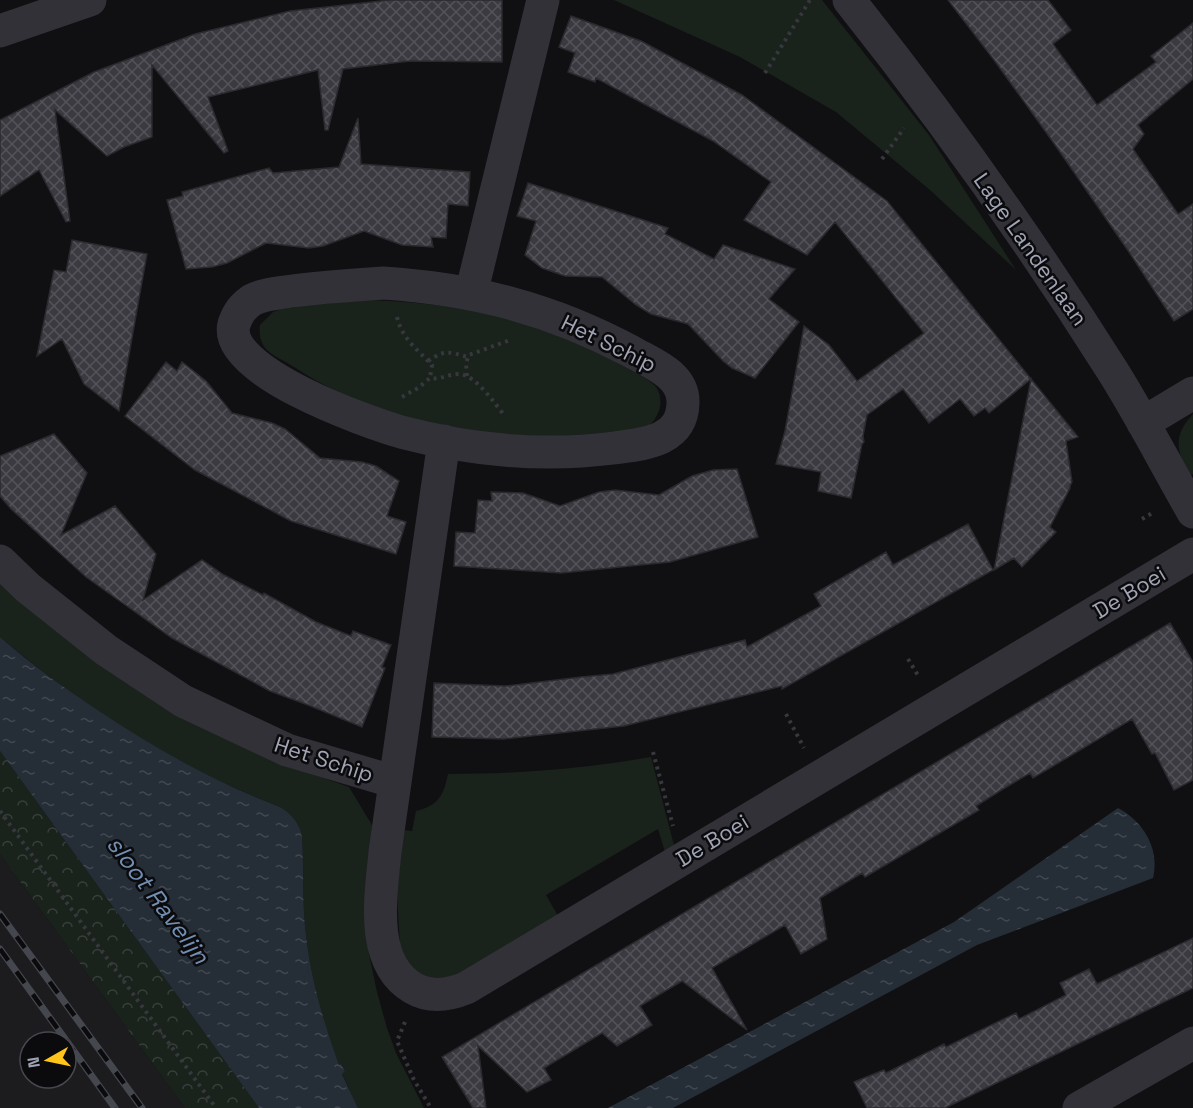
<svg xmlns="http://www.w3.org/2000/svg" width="1193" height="1108" font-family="'Space Grotesk',sans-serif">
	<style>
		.built { fill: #1c1c1f; fill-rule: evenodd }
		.grass { fill: #1a221c }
		.park { fill: url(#park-crowns) }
		.water { fill: url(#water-ripples) }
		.building { fill: url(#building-cross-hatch); stroke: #2a2a2e; stroke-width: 1.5 }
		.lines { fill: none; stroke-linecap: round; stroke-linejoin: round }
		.path { stroke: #37383e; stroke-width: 4; stroke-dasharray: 3 4.5; stroke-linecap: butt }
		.minor { stroke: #313137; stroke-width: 33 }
		.rail-casing { stroke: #45474e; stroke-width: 7 }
		.rail { stroke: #0b0b0d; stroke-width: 4.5; stroke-dasharray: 14; stroke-linecap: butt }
		.labels { text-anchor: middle; stroke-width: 5; stroke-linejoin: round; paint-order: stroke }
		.street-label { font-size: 22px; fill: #a0a4b4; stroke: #0b0b0d }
		.water-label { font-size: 24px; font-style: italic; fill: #728fb3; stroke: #0b0b0d }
	</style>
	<defs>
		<pattern id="park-crowns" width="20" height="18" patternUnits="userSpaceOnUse" patternTransform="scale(1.5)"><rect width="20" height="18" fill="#1a221c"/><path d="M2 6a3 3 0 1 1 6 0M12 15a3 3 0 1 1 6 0" fill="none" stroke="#383f3b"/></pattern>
		<pattern id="water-ripples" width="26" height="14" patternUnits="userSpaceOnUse" patternTransform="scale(1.5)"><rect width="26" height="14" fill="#252d36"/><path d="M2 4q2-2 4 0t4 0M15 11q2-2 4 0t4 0" fill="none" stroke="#414851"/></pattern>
		<pattern id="building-cross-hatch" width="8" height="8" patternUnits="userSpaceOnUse" patternTransform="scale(1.5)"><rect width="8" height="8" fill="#3a3a40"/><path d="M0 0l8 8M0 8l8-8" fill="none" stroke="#535459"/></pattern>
	</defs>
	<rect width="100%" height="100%" fill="#101012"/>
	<path class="built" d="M 0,854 L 185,1108 L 0,1108 ZM 30,1042 L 66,1042 L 66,1078 L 30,1078 Z"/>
	<path class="grass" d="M 614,0 L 822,0 L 929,135 L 1016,270 L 930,190 L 836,112 L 740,57 Z
		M 371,300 C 406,302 441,304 476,311 C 528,321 579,341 625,367 C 635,373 648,378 656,387 C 661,394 662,405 658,413 C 655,419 653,423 647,427 C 629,429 611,434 593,435 C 491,441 380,424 294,367 C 275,355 257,352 260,325 L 273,312 L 282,309 L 318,304 Z
		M 1193,414 L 1193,474 L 1189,476 C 1177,450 1172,437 1193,414 Z
		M 0,582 L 264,757 L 349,787 L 372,825 L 369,954 L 377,992 L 387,1028 L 396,1053 L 424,1108 L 358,1108 L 342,1073 L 345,1071 L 342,1065 L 339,1066 C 324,1023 311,980 306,935 C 302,903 304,870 302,838 C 300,824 292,814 280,807 C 178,767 83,707 0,637 Z
		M 651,757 L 675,849 L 665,852 L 658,829 L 546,895 L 558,916 L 453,980 L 427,979 L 409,966 L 400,945 L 397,895 L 403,830 L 412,831 L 416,811 C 438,806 444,795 448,774 C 516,774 583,769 651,757 Z"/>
	<path class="park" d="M 0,751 L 259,1108 L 185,1108 L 0,854 Z"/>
	<path class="water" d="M 0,637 C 32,665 67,690 102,713 C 158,750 217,783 280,807 C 292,814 300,824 302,837 C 304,870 302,903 306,935 C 311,980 324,1023 339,1065 L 341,1064 L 345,1071 L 342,1074 L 358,1108 L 259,1108 L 0,751 Z
		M 1118,808 C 1144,822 1160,849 1153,878 L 977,945 L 673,1108 L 608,1108 L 954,922 Z"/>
	<path class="building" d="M 390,0 L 502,0 L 502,62 L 410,61 L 343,69 L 328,130 L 325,130 L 318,70 L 208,97 L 228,151 L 224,153 L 152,65 L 152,137 L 124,147 L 107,156 L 55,110 L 70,221 L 66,222 L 39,170 L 0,196 L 0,120 L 94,72 L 195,34 L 290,11 Z
		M 948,0 L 1048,0 L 1071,30 L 1053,44 L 1097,105 L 1156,62 L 1151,56 L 1193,23 L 1193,79 L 1138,125 L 1144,134 L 1133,149 L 1178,214 L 1193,204 L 1193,309 L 1174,321 L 1129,252 L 1053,142 L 994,60 Z
		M 571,16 L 641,41 L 742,95 L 887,201 L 904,222 L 1078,437 L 1066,441 L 1072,482 L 1070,486 L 1070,488 L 1050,527 L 1056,532 L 1022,567 L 1014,558 L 994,570 L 1031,379 L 989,413 L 985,408 L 974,416 L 960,399 L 929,423 L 903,389 L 867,415 L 863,436 L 864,442 L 862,444 L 851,498 L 818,491 L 821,472 L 776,464 L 785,431 L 804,326 L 829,345 L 857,381 L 924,333 L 835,222 L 807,255 L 744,220 L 771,182 L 713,141 L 596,78 L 595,82 L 568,72 L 575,53 L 559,47 Z
		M 358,118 L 361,164 L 470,172 L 468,206 L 448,204 L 446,238 L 431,237 L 433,247 L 402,245 L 364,231 L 323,246 L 309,248 L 266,243 L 227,263 L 212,267 L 186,269 L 167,200 L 183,196 L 182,192 L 269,168 L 273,173 L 339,167 Z
		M 528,183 L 668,228 L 665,234 L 714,259 L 723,245 L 795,269 L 769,299 L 799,322 L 755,378 L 732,368 L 723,361 L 688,324 L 651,314 L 636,305 L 602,277 L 565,276 L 542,268 L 525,255 L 536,221 L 517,216 Z
		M 72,240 L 147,254 L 119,411 L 84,384 L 62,339 L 37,356 L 54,270 L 66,272 Z
		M 166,362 L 177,371 L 182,362 L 206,381 L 232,413 L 272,423 L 285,429 L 320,458 L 362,462 L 376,466 L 399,481 L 387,516 L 406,522 L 396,554 L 291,521 L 195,470 L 125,416 Z
		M 54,434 L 87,473 L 61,535 L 115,506 L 156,554 L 143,600 L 202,560 L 224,575 L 263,595 L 264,593 L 316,622 L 351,636 L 353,631 L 391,645 L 382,667 L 385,668 L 362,727 L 308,705 L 270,691 L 172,638 L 86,577 L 11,509 L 0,496 L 0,456 Z
		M 737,469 L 758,537 L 670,562 L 561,573 L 454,566 L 456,532 L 475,533 L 478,500 L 492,501 L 491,492 L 523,493 L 560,506 L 599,492 L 615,490 L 659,495 L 692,476 L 713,470 Z
		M 968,524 L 993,570 L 782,689 L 782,686 L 624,726 L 504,739 L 432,737 L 434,683 L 505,686 L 581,677 L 613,674 L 745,640 L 747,647 L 821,606 L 814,594 L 886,552 L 893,565 Z
		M 1170,623 L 1193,662 L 1193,780 L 1174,790 L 1155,753 L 1152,754 L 1132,719 L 1033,778 L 1030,773 L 1003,789 L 976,806 L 979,810 L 865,877 L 862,873 L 820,898 L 827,939 L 801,954 L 785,925 L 712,968 L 747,1030 L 682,981 L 640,1006 L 652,1025 L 617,1046 L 602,1033 L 544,1068 L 551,1080 L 527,1092 L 478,1046 L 486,1108 L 473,1108 L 442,1057 Z
		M 1193,938 L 1193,988 L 945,1108 L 867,1108 L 854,1082 L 884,1070 L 886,1073 L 944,1044 L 946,1047 L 1016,1013 L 1019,1019 L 1066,995 L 1060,983 L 1089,969 L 1097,984 Z"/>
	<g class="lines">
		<path class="path" d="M 765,73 L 810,0
			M 882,159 L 904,128
			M 397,317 C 402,339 418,350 432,365 L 430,378
			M 428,361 C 446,349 448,352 468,357
			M 467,376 L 466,363 L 469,355 L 510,340
			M 402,397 L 418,388 L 430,378 C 440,380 448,374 459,374 C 476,375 494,403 505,416
			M 1142,519 L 1154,512
			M 908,659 L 919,677
			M 786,714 L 804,748
			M 653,752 L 673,826
			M 0,811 L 216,1108
			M 405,1022 L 397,1041 L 414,1080 L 431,1108"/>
		<path class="minor" d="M 849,0 C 943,118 1031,242 1112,370 C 1141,416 1166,465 1193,512
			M 0,31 L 90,0
			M 383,283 C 475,289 552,309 632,352 C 653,364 684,375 683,403 C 682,442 643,444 614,448 C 543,457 469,450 401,432 C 367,422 221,371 234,324 C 238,313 242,307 252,300 C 263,294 279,293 292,291 C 322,287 353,285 383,283 Z
			M 471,294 L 543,0
			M 1143,423 L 1193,393
			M 444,441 L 385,852 C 381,895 369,962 413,988 C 430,998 449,995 466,988 L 1193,554
			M 0,561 L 28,588 L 106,650 L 183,701 L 287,750 L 395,782
			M 1079,1108 L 1193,1043"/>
		<defs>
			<path id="rail" d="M 0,914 L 142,1108
				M 0,949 L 115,1108"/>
		</defs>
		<use href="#rail" class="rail-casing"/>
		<use href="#rail" class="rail"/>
	</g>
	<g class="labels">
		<g class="street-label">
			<text transform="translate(1031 249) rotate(55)" y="8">Lage Landenlaan</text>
			<text transform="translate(609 343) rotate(26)" y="8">Het Schip</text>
			<text transform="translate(1129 592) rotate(-31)" y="8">De Boei</text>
			<text transform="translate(324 759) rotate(18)" y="8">Het Schip</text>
			<text transform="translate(712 840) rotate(-31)" y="8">De Boei</text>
		</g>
		<g class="water-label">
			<text transform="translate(158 900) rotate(53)" y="8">sloot Ravelijn</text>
		</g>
	</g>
	<g transform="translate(48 1060) rotate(261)"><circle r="28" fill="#0b0b0d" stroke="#474850" stroke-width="1.5"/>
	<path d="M0-4.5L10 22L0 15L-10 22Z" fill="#ffc51b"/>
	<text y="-9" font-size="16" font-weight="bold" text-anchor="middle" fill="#a0a4b4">N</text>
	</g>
</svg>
